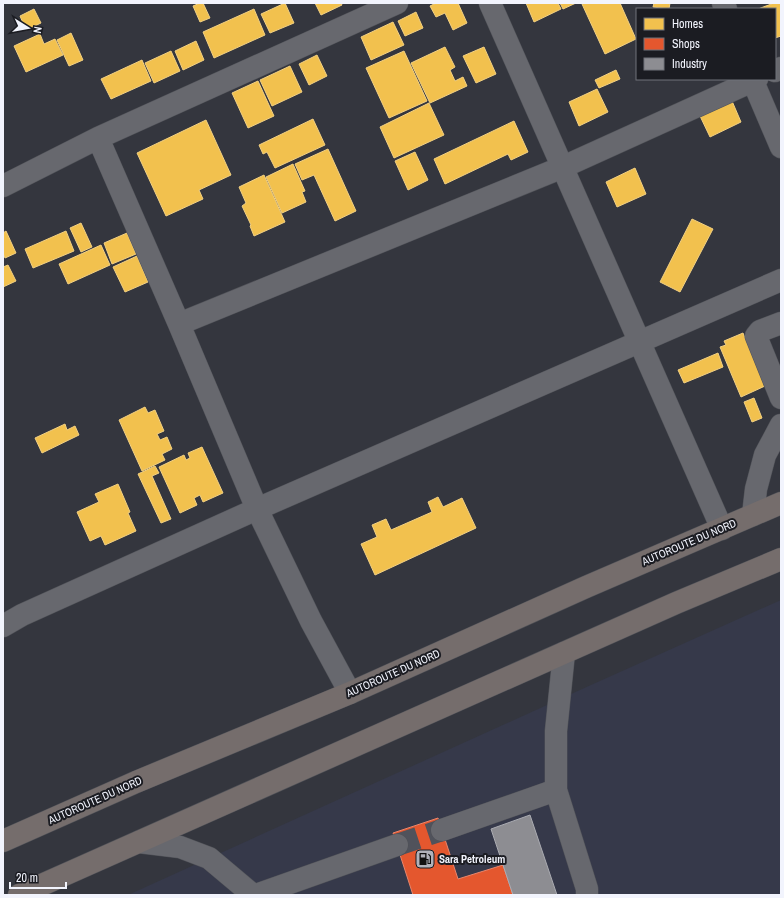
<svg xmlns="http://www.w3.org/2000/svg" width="784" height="898" font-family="'Archivo Narrow',sans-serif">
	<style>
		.built { fill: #36394a }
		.homes { fill: #f2c14e; stroke: #f2d082 }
		.shops { fill: #e4572e; stroke: #e8866c }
		.industry { fill: #8d8d92; stroke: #abacb2 }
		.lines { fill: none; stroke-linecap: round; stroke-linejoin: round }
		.minor-tunnel { stroke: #50525b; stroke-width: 22; stroke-dasharray: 22 11; stroke-linecap: butt }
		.minor-casing { stroke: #505258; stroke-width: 23 }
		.highway-casing { stroke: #505258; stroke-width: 23 }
		.minor { stroke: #67686e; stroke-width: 22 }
		.highway { stroke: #756d6c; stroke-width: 22 }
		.labels { text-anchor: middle; stroke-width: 4; stroke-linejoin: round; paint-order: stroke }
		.street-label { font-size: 11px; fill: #f2f4fd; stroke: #1b1c22 }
		.poi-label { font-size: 11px; font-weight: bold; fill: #f2f4fd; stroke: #1b1c22; text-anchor: start }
	</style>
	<rect width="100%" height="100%" fill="#34363e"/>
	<path class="built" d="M 781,600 L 781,895 L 128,895 L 591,685 Z"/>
	<path class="homes" d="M 200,3 L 203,3 L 210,18 L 200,22 L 193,6 Z
		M 285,3 L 294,23 L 270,33 L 261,14 Z
		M 315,3 L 341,3 L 342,5 L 321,15 Z
		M 436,3 L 458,3 L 467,23 L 453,30 L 445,13 L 436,17 L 430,6 Z
		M 526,3 L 558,3 L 561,9 L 534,22 Z
		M 560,3 L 576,3 L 563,9 Z
		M 585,3 L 620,3 L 636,39 L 605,54 L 582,4 Z
		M 654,3 L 670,3 L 669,9 L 653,7 Z
		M 774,3 L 780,3 L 781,5 L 781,36 L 775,38 L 775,9 L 758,9 Z
		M 34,9 L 41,23 L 26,30 L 20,16 Z
		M 254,9 L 265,35 L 214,58 L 203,32 Z
		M 416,12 L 423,28 L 405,36 L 398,21 Z
		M 393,22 L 404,45 L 371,60 L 361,37 Z
		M 71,33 L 83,60 L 69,66 L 57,40 Z
		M 40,34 L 44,44 L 55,39 L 63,55 L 26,72 L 14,46 Z
		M 196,41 L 204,60 L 183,70 L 175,51 Z
		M 445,47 L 455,67 L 450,70 L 455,81 L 463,77 L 467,86 L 430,103 L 411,63 Z
		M 484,47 L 496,74 L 476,83 L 463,56 Z
		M 171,51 L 180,71 L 154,83 L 145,63 Z
		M 404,51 L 427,101 L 389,118 L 366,68 Z
		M 317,55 L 327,76 L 309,85 L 299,64 Z
		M 142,60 L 151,81 L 111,99 L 101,79 Z
		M 290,66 L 302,92 L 272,106 L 260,80 Z
		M 616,70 L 620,79 L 599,88 L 595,80 Z
		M 258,81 L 274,116 L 248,128 L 232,93 Z
		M 597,89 L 608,112 L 579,126 L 569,102 Z
		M 732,101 L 741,122 L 710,137 L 700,116 Z
		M 429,103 L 444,135 L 394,158 L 380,127 Z
		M 313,119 L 325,145 L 275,168 L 267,152 L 263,154 L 259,145 Z
		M 206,120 L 231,175 L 199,190 L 203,199 L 166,216 L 137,153 Z
		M 514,121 L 528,152 L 511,160 L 508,154 L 445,184 L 434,159 Z
		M 328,149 L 356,211 L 335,221 L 314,175 L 302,180 L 295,164 Z
		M 415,152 L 428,180 L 408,190 L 395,161 Z
		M 293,164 L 305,191 L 302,192 L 306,202 L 282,213 L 266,177 Z
		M 635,168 L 646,194 L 617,207 L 606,182 Z
		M 264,175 L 285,222 L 254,236 L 250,226 L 251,225 L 242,206 L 246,203 L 239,187 Z
		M 692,219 L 713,229 L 680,292 L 660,282 Z
		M 81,223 L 92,247 L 81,252 L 70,228 Z
		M 6,231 L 16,253 L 5,258 L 3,253 L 3,233 Z
		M 66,231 L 74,251 L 33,268 L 25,249 Z
		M 127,233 L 136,254 L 112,264 L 104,243 Z
		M 101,245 L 110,265 L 68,284 L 59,264 Z
		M 137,256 L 148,282 L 125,292 L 113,267 Z
		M 8,265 L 16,281 L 3,287 L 3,267 Z
		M 743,333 L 765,386 L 741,397 L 720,347 L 726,345 L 724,341 Z
		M 718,353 L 723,367 L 684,383 L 678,370 Z
		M 754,398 L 762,418 L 752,422 L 744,402 Z
		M 145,407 L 148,413 L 155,410 L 164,431 L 157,434 L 160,440 L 167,437 L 172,449 L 162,454 L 165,460 L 142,471 L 119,420 Z
		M 65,424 L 67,430 L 75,426 L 79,435 L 42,453 L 35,438 Z
		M 202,447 L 223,493 L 203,502 L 200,495 L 194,498 L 197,505 L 180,513 L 159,467 L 184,455 L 186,460 L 190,458 L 188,453 Z
		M 155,466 L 159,473 L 152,476 L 171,519 L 161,523 L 138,474 Z
		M 118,484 L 130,512 L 128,513 L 136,531 L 105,545 L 101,536 L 90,541 L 77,512 L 99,502 L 95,494 Z
		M 438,497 L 443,507 L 462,498 L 476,528 L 375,575 L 361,544 L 377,537 L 372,525 L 386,519 L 391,530 L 432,512 L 428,502 Z"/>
	<path class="shops" d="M 438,818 L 458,879 L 503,865 L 513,895 L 413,895 L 393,833 Z"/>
	<path class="industry" d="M 530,815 L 557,895 L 513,895 L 491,829 Z"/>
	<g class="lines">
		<path class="minor-tunnel" d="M 397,845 L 442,830"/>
		<defs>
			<path id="minor" d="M 490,3 L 722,529
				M 723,3 L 726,9
				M 775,71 L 781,68
				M 752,79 L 781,147
				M 98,138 L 179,324 L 257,509 L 311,621 L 350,693
				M 3,186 L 98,138 L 397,3
				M 781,323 L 760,331 L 756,336 L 781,398
				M 179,324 L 563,167 L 757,79
				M 753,515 L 756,489 L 765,455 L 781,425
				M 3,626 L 22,615 L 257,509 L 781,280
				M 556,790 L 587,889 L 587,895
				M 442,830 L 556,790 L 556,731 L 564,653
				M 139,842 L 180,847 L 209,858 L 253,895
				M 256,895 L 397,845"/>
			<path id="highway" d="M 3,841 L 136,782 L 350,693 L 586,587 L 781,503
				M 19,895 L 676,603 L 781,559"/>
		</defs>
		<use href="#minor" class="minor-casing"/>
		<use href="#highway" class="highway-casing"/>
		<use href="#minor" class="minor"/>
		<use href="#highway" class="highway"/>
	</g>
	<defs>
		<symbol id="fuel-square" viewBox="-11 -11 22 22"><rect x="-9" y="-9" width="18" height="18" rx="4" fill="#b0b2ba" stroke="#1b1c22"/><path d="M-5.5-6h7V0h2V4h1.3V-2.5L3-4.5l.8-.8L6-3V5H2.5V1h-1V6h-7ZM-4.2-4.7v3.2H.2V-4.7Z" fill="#111"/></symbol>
	</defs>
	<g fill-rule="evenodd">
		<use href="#fuel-square" x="414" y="848" width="22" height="22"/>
	</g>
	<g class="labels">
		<g class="street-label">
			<text transform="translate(689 542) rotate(-23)" y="4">AUTOROUTE DU NORD</text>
			<text transform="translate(393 673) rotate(-24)" y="4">AUTOROUTE DU NORD</text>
			<text transform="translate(95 800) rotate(-24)" y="4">AUTOROUTE DU NORD</text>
		</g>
		<g class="poi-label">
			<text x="439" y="863">Sara Petroleum</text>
		</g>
	</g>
	<rect width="784" height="898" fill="none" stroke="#f2f4fd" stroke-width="8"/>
	<rect x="636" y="8" width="140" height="72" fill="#1b1c22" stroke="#71727a"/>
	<rect x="644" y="18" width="20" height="12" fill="#f2c14e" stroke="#71727a"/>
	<text x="672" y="28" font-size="12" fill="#f2f4fd">Homes</text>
	<rect x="644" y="38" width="20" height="12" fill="#e4572e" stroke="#71727a"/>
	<text x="672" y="48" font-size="12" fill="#f2f4fd">Shops</text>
	<rect x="644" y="58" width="20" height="12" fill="#8d8d92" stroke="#71727a"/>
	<text x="672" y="68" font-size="12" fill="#f2f4fd">Industry</text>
	<g transform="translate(28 28) rotate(101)" stroke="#1b1c22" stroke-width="3" paint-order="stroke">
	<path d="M0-3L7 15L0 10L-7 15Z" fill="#f2f4fd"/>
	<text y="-6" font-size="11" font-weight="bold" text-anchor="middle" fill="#f2f4fd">N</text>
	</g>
	<path d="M10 882v6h56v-6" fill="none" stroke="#f2f4fd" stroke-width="2"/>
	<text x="16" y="882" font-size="12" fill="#f2f4fd" stroke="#1b1c22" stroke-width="3" paint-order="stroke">20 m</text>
</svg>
